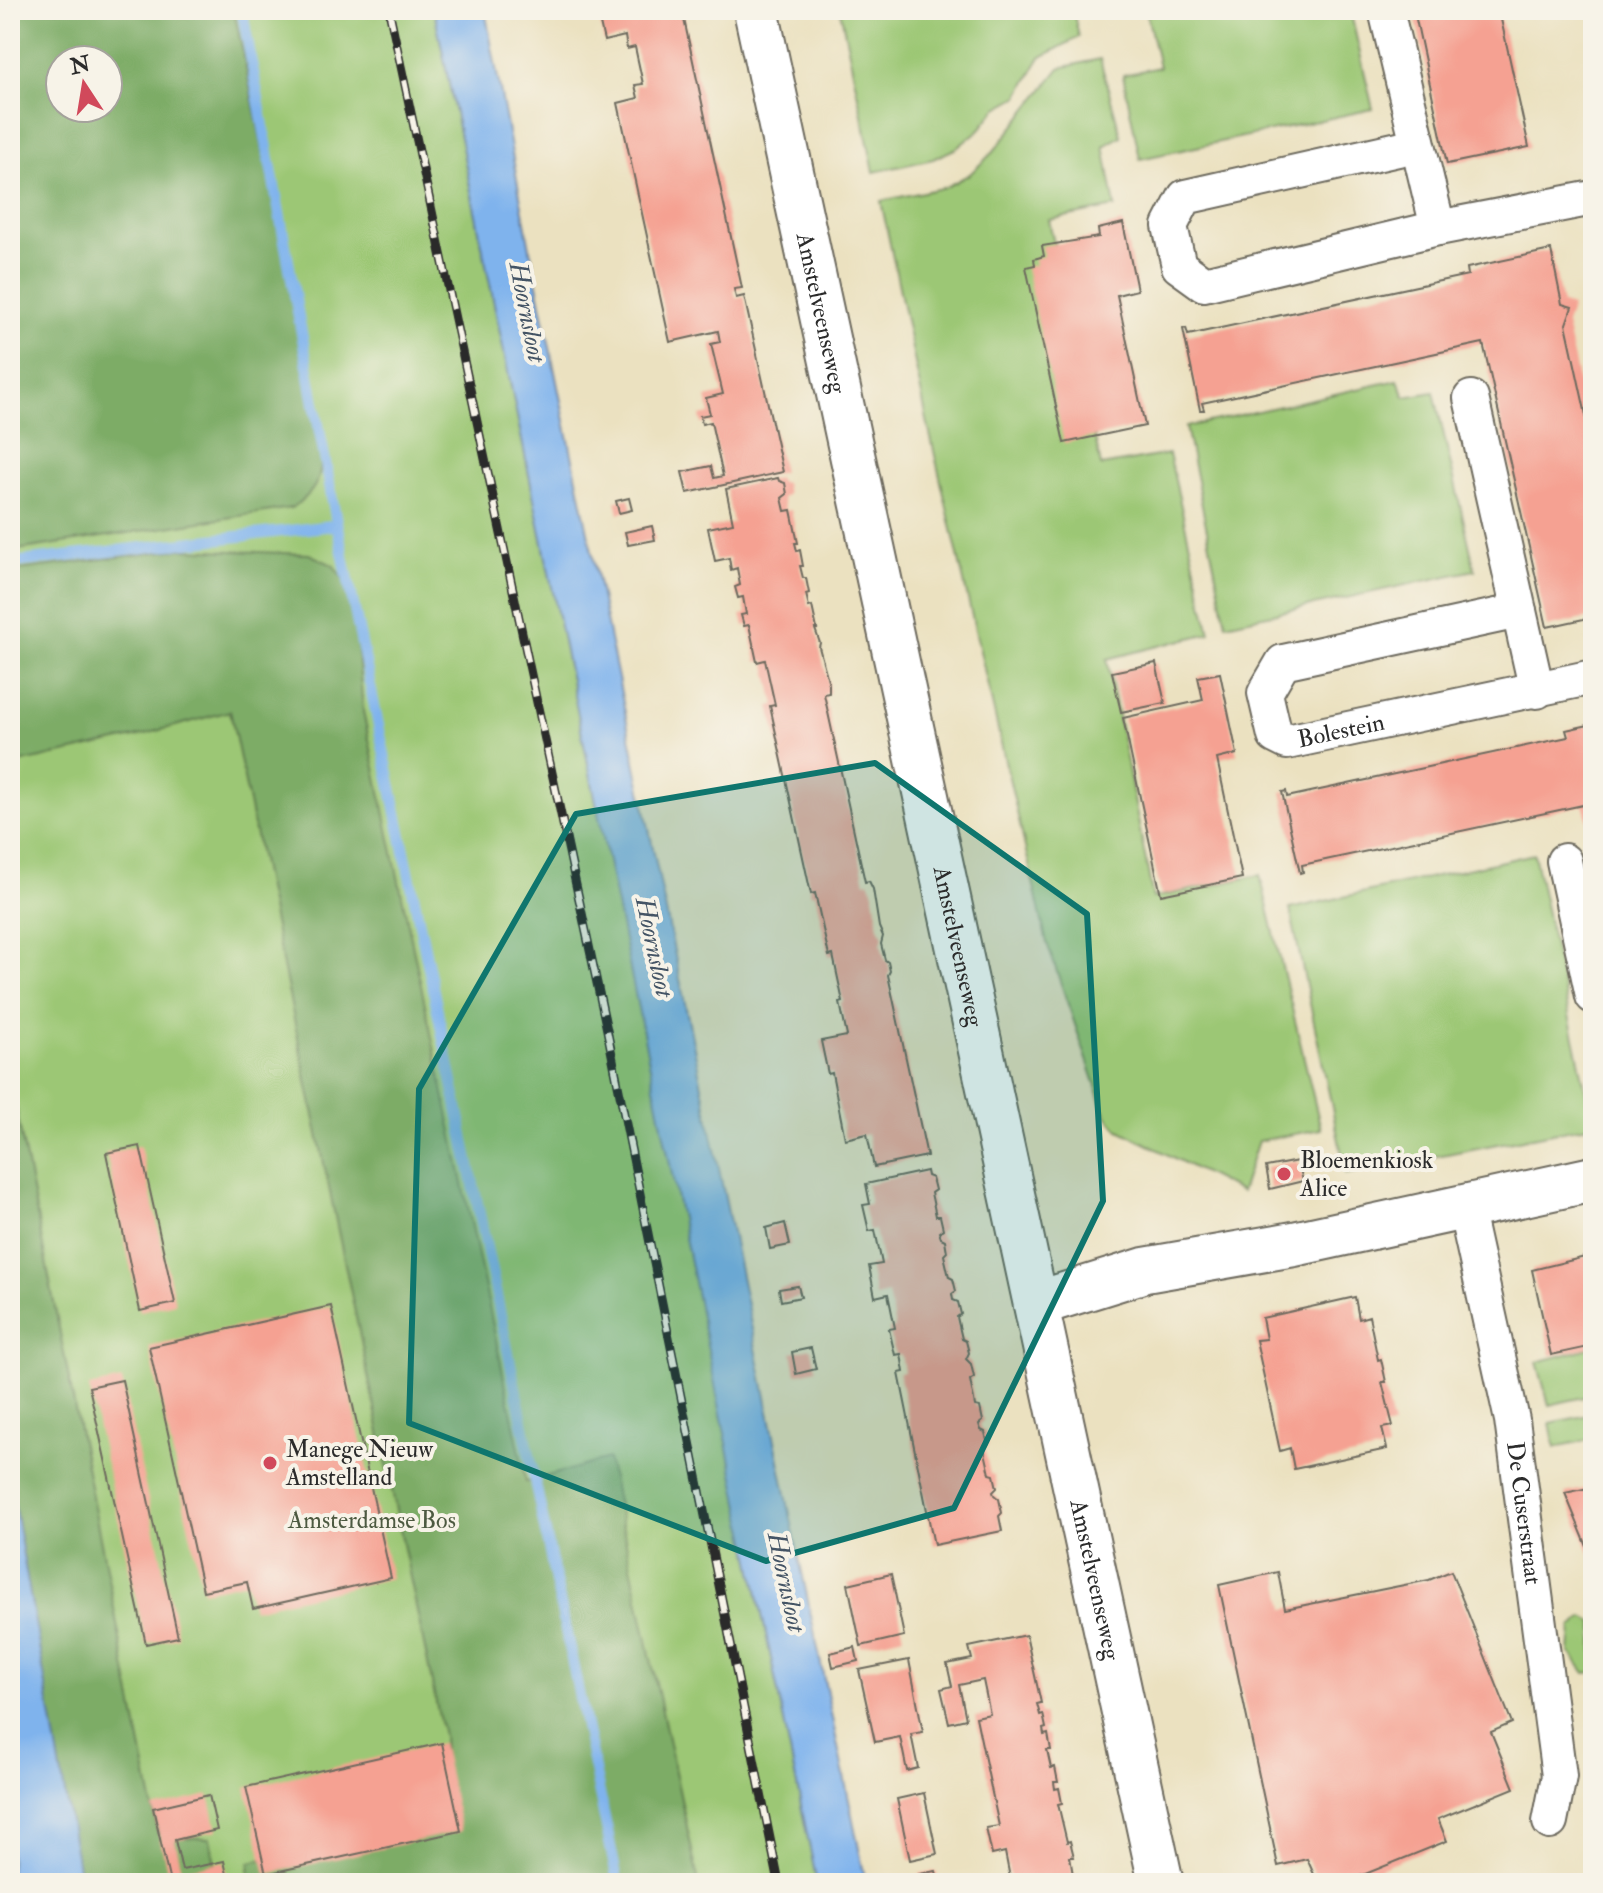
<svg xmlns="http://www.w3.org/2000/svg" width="1603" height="1893" font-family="'IM FELL Double Pica',serif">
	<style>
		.green { fill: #9cc774; stroke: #647950; stroke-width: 2; fill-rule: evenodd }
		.forest { fill: #7dac66; stroke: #546c48; stroke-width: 2; fill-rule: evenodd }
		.water { fill: #7fb3ed; stroke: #556f8c; stroke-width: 2 }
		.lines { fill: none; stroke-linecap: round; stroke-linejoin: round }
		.stream { stroke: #7fb3ed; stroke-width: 11 }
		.building { fill: #f5a192 }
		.street-casing { stroke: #6e6b5f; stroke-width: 38 }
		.secondary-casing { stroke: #6e6b5f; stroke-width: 48 }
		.street { stroke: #fff; stroke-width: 34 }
		.secondary { stroke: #fff; stroke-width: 44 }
		.rail-casing { stroke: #2b2b2b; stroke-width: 9 }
		.rail { stroke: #f7f3e8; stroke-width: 6; stroke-dasharray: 18; stroke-linecap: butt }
		.marked { fill: #0f766e; fill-opacity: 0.2; stroke: #0f766e; stroke-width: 6; stroke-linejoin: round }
		.poi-dot { fill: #d1495b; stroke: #f7f3e8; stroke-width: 3 }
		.labels { text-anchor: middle; stroke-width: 8; stroke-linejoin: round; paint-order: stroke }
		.street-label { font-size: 24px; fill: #2b2b2b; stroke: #f7f3e8 }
		.poi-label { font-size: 24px; fill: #2b2b2b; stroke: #f7f3e8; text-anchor: start }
		.park-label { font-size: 24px; fill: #4d5a41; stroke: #f7f3e8 }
		.water-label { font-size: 26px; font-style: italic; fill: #445465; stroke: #f7f3e8 }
	</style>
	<rect width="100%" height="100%" fill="#f7f3e8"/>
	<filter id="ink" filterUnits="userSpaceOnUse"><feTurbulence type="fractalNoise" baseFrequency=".0125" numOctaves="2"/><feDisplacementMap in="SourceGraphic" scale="16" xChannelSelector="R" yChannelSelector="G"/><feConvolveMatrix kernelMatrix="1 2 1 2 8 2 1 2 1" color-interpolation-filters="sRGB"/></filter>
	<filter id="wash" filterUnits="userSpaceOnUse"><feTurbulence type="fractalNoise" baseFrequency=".006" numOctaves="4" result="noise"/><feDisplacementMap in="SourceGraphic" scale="32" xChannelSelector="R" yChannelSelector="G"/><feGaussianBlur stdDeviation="1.8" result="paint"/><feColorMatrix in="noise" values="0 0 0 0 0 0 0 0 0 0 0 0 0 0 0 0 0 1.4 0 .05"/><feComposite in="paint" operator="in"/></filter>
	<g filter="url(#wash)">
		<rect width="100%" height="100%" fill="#ebe1c0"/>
		<path class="green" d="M 10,10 L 434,10 L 817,1883 L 10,1883 ZM 60,60 L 108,60 L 108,108 L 60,108 Z
			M 840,10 L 1073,10 L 1079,37 L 1040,58 L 1019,96 L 996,109 L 980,129 L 957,148 L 933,159 L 874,172 Z
			M 1146,10 L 1350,10 L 1373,109 L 1140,159 L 1123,75 L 1159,67 Z
			M 1100,59 L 1121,136 L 1104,146 L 1115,207 L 1049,220 L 1101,466 L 1169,454 L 1210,633 L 1107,659 L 1153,898 L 1260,875 L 1321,1129 L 1258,1141 L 1241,1192 L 1119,1130 L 1106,1115 L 1047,943 L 928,425 L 881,201 L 946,187 L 970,174 L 993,152 L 1060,68 Z
			M 1398,380 L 1405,397 L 1434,392 L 1475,570 L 1226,624 L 1186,427 Z
			M 1534,854 L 1593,1125 L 1346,1174 L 1290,909 Z
			M 1593,1347 L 1593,1395 L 1549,1405 L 1537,1362 Z
			M 1593,1414 L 1593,1439 L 1555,1447 L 1550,1423 Z
			M 1584,1617 L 1593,1622 L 1593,1672 L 1585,1673 L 1570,1652 L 1572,1627 Z"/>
		<path class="forest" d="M 10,10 L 234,10 L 316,405 C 321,446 334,484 291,508 L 10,551 ZM 60,60 L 108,60 L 108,108 L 60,108 Z
			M 181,549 L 309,554 L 333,565 L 353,592 L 363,711 L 526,1482 L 608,1459 L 699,1883 L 248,1883 L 250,1862 L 446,1820 L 443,1736 L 230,711 L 139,736 L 10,765 L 10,571 Z
			M 10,1078 L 158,1833 L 164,1837 L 210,1838 L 219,1883 L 80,1883 L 10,1481 Z"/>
		<path class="water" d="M 434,10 L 485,10 L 535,275 L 866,1883 L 817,1883 Z
			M 10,1481 L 76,1856 L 80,1883 L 10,1883 Z"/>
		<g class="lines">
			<path class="stream" d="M 242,10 L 337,525 L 618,1883
				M 10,563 L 337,525"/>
		</g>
		<g id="blocks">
			<path class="building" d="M 597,10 L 682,10 L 742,288 L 734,289 L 736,298 L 744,296 L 783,472 L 687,493 L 682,472 L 711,466 L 714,478 L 723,476 L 711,422 L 702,424 L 700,416 L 710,414 L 706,398 L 723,394 L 711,344 L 720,342 L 718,331 L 670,342 L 618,103 L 638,98 L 635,85 L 643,84 L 635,47 L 627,49 L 625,36 L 604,41 Z
				M 1414,10 L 1499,10 L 1529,147 L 1447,164 Z
				M 1123,223 L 1137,290 L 1117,295 L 1145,426 L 1064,443 L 1026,267 L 1035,265 L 1034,259 L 1044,256 L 1042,246 L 1099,237 L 1098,229 Z
				M 1551,250 L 1562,304 L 1572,307 L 1566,324 L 1593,447 L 1593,617 L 1547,627 L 1483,343 L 1202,403 L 1204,410 L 1200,410 L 1183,329 L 1186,328 L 1188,335 L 1468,275 L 1467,268 Z
				M 778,478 L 779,481 L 785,483 L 787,494 L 782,498 L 785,511 L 791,510 L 798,543 L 795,543 L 797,551 L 800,550 L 803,566 L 800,566 L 803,578 L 806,578 L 809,593 L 806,594 L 809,607 L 812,606 L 817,629 L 815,629 L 820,643 L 819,647 L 829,684 L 829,693 L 824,694 L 865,882 L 869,881 L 873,889 L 879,927 L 883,936 L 881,944 L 885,960 L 888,962 L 890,971 L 888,975 L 927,1156 L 874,1167 L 867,1134 L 845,1139 L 832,1073 L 828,1074 L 821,1041 L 847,1036 L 840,1003 L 843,1002 L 833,955 L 829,956 L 815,893 L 811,894 L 770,706 L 775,705 L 765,660 L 757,662 L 749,625 L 744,626 L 741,615 L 746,614 L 743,597 L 738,598 L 735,587 L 740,585 L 737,568 L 731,570 L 729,558 L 715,561 L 708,528 L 733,523 L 726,489 Z
				M 629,498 L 632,510 L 619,513 L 616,501 Z
				M 652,526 L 655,540 L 628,545 L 625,532 Z
				M 1156,663 L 1165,703 L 1121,712 L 1112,672 Z
				M 1220,673 L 1237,754 L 1217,759 L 1242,878 L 1161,895 L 1123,718 L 1203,700 L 1198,677 Z
				M 1593,724 L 1593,837 L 1583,805 L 1302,865 L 1303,872 L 1300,873 L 1282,792 L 1286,791 L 1287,797 L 1568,737 L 1566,730 Z
				M 140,1146 L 175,1303 L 140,1311 L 106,1153 Z
				M 1298,1161 L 1303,1181 L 1270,1189 L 1266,1167 Z
				M 926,1171 L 927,1176 L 932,1178 L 935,1190 L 931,1193 L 936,1216 L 940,1216 L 943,1229 L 939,1232 L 941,1238 L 945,1240 L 947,1252 L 944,1255 L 949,1277 L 953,1279 L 956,1291 L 952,1294 L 953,1300 L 958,1302 L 961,1314 L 957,1317 L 962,1339 L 966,1341 L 969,1353 L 966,1359 L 971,1364 L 974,1377 L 970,1380 L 975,1406 L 980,1407 L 983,1421 L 979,1424 L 981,1430 L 985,1432 L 988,1445 L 984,1448 L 990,1474 L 994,1475 L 997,1488 L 993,1492 L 994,1495 L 999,1499 L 1002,1513 L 999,1516 L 1002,1531 L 934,1545 L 899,1373 L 904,1372 L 901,1354 L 895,1355 L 889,1329 L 895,1328 L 888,1294 L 875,1297 L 869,1266 L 882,1264 L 875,1230 L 869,1231 L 863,1205 L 870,1204 L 866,1184 Z
				M 785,1223 L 790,1245 L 770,1249 L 766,1228 Z
				M 1593,1255 L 1593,1346 L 1551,1355 L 1532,1270 Z
				M 798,1286 L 801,1297 L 781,1301 L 779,1289 Z
				M 1355,1297 L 1359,1319 L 1369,1316 L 1378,1360 L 1381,1359 L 1386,1382 L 1382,1382 L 1393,1426 L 1382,1428 L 1387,1449 L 1294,1469 L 1290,1448 L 1280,1451 L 1256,1340 L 1266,1339 L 1262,1318 Z
				M 331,1306 L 391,1578 L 253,1609 L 247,1582 L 203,1591 L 149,1347 Z
				M 811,1348 L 816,1369 L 796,1374 L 792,1352 Z
				M 122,1380 L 178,1637 L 146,1644 L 89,1387 Z
				M 1593,1487 L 1593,1561 L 1565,1493 Z
				M 1451,1571 L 1512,1723 L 1491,1732 L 1514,1788 L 1438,1819 L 1447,1841 L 1343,1883 L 1318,1883 L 1307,1859 L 1278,1866 L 1219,1585 L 1278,1572 L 1285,1609 L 1429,1580 Z
				M 891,1574 L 904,1636 L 861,1646 L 848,1584 Z
				M 1026,1635 L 1041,1703 L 1037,1704 L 1040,1715 L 1043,1714 L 1046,1728 L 1043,1729 L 1044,1735 L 1048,1734 L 1051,1750 L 1047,1750 L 1051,1768 L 1055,1767 L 1058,1782 L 1054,1782 L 1055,1789 L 1059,1788 L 1062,1803 L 1058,1804 L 1067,1842 L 1070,1841 L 1074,1857 L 1070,1857 L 1073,1875 L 1077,1874 L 1079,1883 L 1011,1883 L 1005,1852 L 992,1855 L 986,1828 L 999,1826 L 976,1717 L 990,1714 L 983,1680 L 959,1685 L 966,1719 L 949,1723 L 941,1689 L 952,1686 L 947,1664 L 972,1659 L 969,1647 Z
				M 855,1647 L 858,1661 L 833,1667 L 830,1653 Z
				M 909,1660 L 923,1732 L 911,1734 L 918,1768 L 907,1771 L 900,1737 L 875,1742 L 859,1670 Z
				M 442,1743 L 461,1831 L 266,1874 L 246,1787 Z
				M 924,1793 L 937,1854 L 910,1860 L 897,1799 Z
				M 209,1795 L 217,1830 L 175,1840 L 182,1870 L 224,1861 L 229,1883 L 170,1883 L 153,1808 Z
				M 936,1871 L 939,1883 L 920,1883 L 919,1874 Z"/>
		</g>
	</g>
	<g filter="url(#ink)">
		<use href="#blocks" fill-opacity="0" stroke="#6e6b5f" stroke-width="2"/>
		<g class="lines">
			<defs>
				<g id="street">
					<path d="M 1386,10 L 1438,228"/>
					<path d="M 1416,145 L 1185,197 L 1170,226 L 1179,266 L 1204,284 L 1438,228 L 1593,198"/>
					<path d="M 1471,398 L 1537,691"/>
					<path id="s1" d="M 1519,611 L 1283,662 L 1265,693 L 1275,736 L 1287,742 L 1593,677"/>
					<path d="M 1564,861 L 1593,996"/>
					<path id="s2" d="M 1465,1207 L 1512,1420 L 1559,1776 L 1550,1822"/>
				</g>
				<g id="secondary">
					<path id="s3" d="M 756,10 L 1161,1883"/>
					<path d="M 1036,1304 L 1145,1270 L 1294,1244 L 1593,1179"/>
				</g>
			</defs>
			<use href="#street" class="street-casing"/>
			<use href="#secondary" class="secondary-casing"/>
			<use href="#street" class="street"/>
			<use href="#secondary" class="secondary"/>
			<defs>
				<path id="rail" d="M 389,10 L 607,1030 L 779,1883"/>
			</defs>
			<use href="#rail" class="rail-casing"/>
			<use href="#rail" class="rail"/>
		</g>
	</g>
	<path class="marked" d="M 875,763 L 1087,914 L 1103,1201 L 954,1508 L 766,1561 L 409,1423 L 419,1089 L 576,814 Z"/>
	<g class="poi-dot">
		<circle cx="1284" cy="1174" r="8"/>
		<circle cx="270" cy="1463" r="8"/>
	</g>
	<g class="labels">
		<g class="street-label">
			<text dy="8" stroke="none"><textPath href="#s3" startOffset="310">Amstelveenseweg</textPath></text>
			<text dy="8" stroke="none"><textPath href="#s1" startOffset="390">Bolestein</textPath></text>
			<text dy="8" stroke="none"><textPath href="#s3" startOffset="958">Amstelveenseweg</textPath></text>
			<text dy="8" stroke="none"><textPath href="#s2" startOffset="312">De Cuserstraat</textPath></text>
			<text dy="8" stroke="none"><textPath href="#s3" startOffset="1606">Amstelveenseweg</textPath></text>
		</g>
		<g class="poi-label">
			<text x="1300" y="1168">Bloemenkiosk<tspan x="1300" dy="28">Alice</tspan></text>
			<text x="286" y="1457">Manege Nieuw<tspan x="286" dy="28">Amstelland</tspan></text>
		</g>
		<g class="park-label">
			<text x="372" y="1528">Amsterdamse Bos</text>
		</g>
		<g class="water-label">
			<text transform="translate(528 312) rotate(79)" y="9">Hoornsloot</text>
			<text transform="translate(655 947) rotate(78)" y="9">Hoornsloot</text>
			<text transform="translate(787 1582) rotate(78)" y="9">Hoornsloot</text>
		</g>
	</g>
	<rect width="1603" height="1893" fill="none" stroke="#f7f3e8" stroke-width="40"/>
	<g transform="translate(84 84) rotate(348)"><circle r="38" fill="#f7f3e8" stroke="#a5a39c" stroke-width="2"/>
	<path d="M0-6L14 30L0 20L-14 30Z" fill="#d1495b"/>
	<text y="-12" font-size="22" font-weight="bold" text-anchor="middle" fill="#2b2b2b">N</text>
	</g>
</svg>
